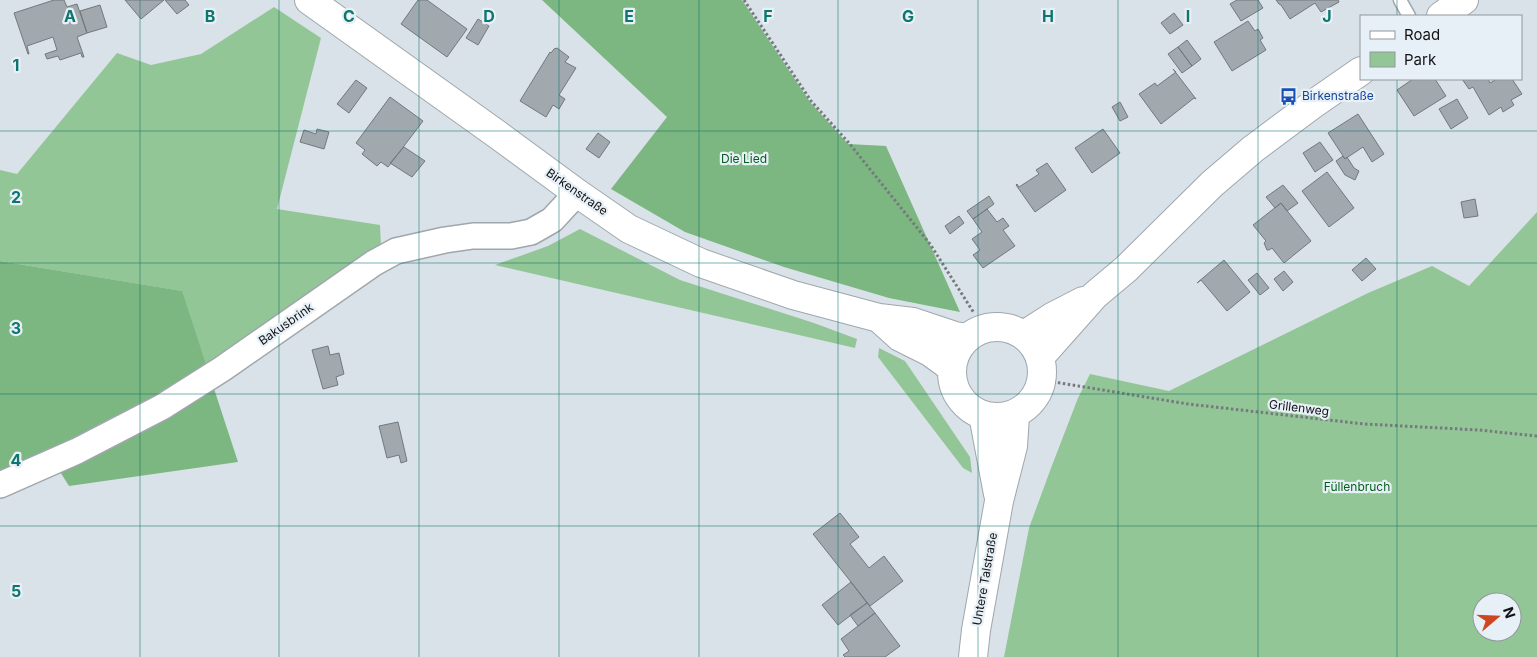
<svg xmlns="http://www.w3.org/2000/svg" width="1537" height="657" font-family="Inter,sans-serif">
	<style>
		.green { fill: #93c696; fill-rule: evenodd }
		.forest { fill: #7cb680 }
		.building { fill: #a1a8ae; stroke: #71787e }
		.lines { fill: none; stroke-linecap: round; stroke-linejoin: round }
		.service-casing { stroke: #9fa7ad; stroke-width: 15 }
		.minor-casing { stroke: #9fa7ad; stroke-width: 28 }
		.tertiary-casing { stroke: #9fa7ad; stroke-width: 30 }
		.path { stroke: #757a7f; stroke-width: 3; stroke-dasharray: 2.5 2.5; stroke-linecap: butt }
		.service { stroke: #fff; stroke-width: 12 }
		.minor { stroke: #fff; stroke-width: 25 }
		.tertiary { stroke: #fff; stroke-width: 28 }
		.grid { fill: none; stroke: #0f766e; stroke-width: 1; stroke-opacity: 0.55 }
		.labels { text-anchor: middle; stroke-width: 4.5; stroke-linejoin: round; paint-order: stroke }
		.transit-label { font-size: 12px; fill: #164399; stroke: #e7f0f6; text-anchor: start }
		.park-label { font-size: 12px; fill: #035f1c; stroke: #e7f0f6 }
		.street-label { font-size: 12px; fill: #111315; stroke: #e7f0f6 }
		.grid-label { font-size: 16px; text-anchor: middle; font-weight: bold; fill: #0f766e; stroke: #e7f0f6; stroke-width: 4.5; stroke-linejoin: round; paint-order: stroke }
	</style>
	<rect width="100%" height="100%" fill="#dae2e9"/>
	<path class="green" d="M 274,7 L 321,38 L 277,209 L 380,225 L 381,246 L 206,366 L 181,291 L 0,261 L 0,170 L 17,174 L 117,53 L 151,65 L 201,54 Z
		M 1537,212 L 1537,657 L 1004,657 L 1029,528 L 1051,468 L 1078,398 L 1090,374 L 1169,391 L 1368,293 L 1432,266 L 1469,286 ZM 1482,602 L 1512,602 L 1512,632 L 1482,632 Z
		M 580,229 L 680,280 L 814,323 L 857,339 L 855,348 L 495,265 L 548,246 Z
		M 879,348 L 905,361 L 970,457 L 972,473 L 963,468 L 878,357 Z"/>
	<path class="forest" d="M 542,0 L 742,0 L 810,102 L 848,144 L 886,146 L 960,312 L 889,298 L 784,267 L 685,232 L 611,189 L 667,117 Z
		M 0,261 L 182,291 L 238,462 L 69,486 L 49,454 L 0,475 Z"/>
	<path class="building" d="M 54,0 L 64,0 L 67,7 L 77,4 L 87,33 L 77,37 L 84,57 L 82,57 L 81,53 L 60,60 L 58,56 L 47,59 L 45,54 L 57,50 L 53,37 L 27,46 L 29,54 L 28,54 L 14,13 Z
		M 125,0 L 164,0 L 141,19 Z
		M 165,0 L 185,0 L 189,5 L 177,14 Z
		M 418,0 L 427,0 L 467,29 L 447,57 L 401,24 Z
		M 1237,0 L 1258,0 L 1263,8 L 1241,21 L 1230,4 Z
		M 1276,0 L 1338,0 L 1339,2 L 1321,12 L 1315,3 L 1290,19 L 1281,5 L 1279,4 Z
		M 100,5 L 107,27 L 87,33 L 80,11 Z
		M 1174,13 L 1183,25 L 1170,34 L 1161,23 Z
		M 478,19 L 489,26 L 478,45 L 466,38 Z
		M 1248,21 L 1255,31 L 1258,29 L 1263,38 L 1260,40 L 1266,50 L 1232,71 L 1214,42 Z
		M 1187,40 L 1201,59 L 1192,66 L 1178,47 Z
		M 1178,47 L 1192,66 L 1182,73 L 1168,54 Z
		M 557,48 L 569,57 L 565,62 L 576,68 L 559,95 L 565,99 L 559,109 L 553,105 L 546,117 L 520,101 L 550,52 L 551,53 L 554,49 Z
		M 1173,69 L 1196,99 L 1194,98 L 1161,124 L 1139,94 L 1155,83 L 1157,86 L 1176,72 Z
		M 1413,79 L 1435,79 L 1446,96 L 1414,116 L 1397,90 Z
		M 1462,79 L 1488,79 L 1490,83 L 1497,79 L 1512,79 L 1522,94 L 1511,100 L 1514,105 L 1503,112 L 1501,107 L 1489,115 L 1473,87 L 1469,89 Z
		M 356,80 L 367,88 L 349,113 L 337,104 Z
		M 390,97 L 423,121 L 388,167 L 381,162 L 377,166 L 362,154 L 365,150 L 356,143 Z
		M 1457,99 L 1468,118 L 1451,129 L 1439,109 Z
		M 1120,102 L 1128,117 L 1120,121 L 1112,107 Z
		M 1358,114 L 1384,154 L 1372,162 L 1363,147 L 1345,159 L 1328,133 Z
		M 317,129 L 329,132 L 324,149 L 300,142 L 304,130 L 316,134 Z
		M 1103,129 L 1120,153 L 1092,173 L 1075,148 Z
		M 598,133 L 610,142 L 599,158 L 586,149 Z
		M 1320,142 L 1333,160 L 1315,172 L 1303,153 Z
		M 404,147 L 425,161 L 412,177 L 390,163 Z
		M 1343,156 L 1345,159 L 1347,157 L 1354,168 L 1359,171 L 1355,180 L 1345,175 L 1336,161 Z
		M 1047,163 L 1066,190 L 1035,212 L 1016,185 L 1017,184 L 1019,187 L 1039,174 L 1036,170 Z
		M 1327,172 L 1354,208 L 1329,227 L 1302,191 Z
		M 1283,185 L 1298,203 L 1287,211 L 1281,203 L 1275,208 L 1266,197 Z
		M 989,196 L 994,204 L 973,219 L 967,211 Z
		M 1475,199 L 1478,216 L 1464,218 L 1461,202 Z
		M 1281,203 L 1311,241 L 1284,263 L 1272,248 L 1269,250 L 1267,250 L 1264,243 L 1266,241 L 1253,225 Z
		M 987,209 L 997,222 L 1003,218 L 1009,226 L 1003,230 L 1015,246 L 983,268 L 973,255 L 980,250 L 972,239 L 982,232 L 973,219 Z
		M 959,216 L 964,223 L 950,234 L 945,226 Z
		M 1366,258 L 1376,269 L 1362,281 L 1352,270 Z
		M 1224,260 L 1250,292 L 1227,311 L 1201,280 L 1197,283 Z
		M 1284,271 L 1293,282 L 1283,291 L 1274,279 Z
		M 1257,273 L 1269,288 L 1260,295 L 1248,280 Z
		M 328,346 L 330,355 L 339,353 L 344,374 L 336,377 L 338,385 L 323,389 L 312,350 Z
		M 398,422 L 407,461 L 401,463 L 399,455 L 387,458 L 379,426 Z
		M 840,513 L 859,537 L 850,544 L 869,568 L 884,556 L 903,581 L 870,606 L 813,534 Z
		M 851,582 L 867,603 L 838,625 L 822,605 Z
		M 867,603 L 875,613 L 858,626 L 850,615 Z
		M 875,613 L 900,646 L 885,657 L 845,657 L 843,655 L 849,651 L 841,639 Z"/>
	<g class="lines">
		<defs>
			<path id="service" d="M 1400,0 L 1409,16"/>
			<path id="minor" d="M 0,485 L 77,451 L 162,407 L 222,369 L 374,263 L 396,251 L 445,240 L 473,236 L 511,236 L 531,232 L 552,220 L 577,193"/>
			<path id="tertiary" d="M 309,0 L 498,135 L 577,193 L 629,229 L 701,263 L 793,295 L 879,318 L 913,322 L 955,336 L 967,338
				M 1441,16 L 1464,0
				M 880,319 L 900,337 L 930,352 L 952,368
				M952 372a45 45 0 1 1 90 0a45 45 0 1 1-90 0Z
				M 1024,335 L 1052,317 L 1083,301
				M 1040,357 L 1095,295 L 1126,269 L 1212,184 L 1253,149 L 1312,105 L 1361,71
				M 983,415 L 998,494
				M 973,657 L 976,630 L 999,501 L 1013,446 L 1015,415"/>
		</defs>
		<use href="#service" class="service-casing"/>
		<use href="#minor" class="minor-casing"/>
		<use href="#tertiary" class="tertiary-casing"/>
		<path class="path" d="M 744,0 L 811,101 L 849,143 L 930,244 L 974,313
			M 1048,381 L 1188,404 L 1364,424 L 1479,430 L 1537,436"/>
		<use href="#service" class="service"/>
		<use href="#minor" class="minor"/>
		<use href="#tertiary" class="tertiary"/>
	</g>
	<path class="grid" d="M 140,0 L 140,657M 279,0 L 279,657M 419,0 L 419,657M 559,0 L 559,657M 699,0 L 699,657M 838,0 L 838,657M 978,0 L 978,657M 1118,0 L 1118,657M 1258,0 L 1258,657M 1397,0 L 1397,16M 1397,79 L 1397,657M 0,131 L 1537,131M 0,263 L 1537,263M 0,394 L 1537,394M 0,526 L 1537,526"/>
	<defs>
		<symbol id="bus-bare" viewBox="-9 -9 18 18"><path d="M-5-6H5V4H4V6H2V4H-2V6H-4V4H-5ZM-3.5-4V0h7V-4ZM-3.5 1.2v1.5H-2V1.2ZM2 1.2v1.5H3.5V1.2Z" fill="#1a4fb4" stroke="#e7f0f6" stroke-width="2.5" paint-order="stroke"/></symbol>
	</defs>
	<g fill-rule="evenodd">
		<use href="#bus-bare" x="1276" y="84" width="25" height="25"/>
	</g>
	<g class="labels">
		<g class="transit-label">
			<text x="1302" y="100">Birkenstraße</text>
		</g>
		<g class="park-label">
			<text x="744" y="163">Die Lied</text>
			<text x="1357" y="491">Füllenbruch</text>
		</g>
		<g class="street-label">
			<text transform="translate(577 192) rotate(35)" y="4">Birkenstraße</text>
			<text transform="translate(286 324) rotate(-35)" y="4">Bakusbrink</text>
			<text transform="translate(1299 408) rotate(7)" y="4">Grillenweg</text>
			<text transform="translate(985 579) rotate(-80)" y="4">Untere Talstraße</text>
		</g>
	</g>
	<g class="grid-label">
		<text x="70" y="22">A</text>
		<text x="210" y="22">B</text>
		<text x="349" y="22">C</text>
		<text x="489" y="22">D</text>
		<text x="629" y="22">E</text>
		<text x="768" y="22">F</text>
		<text x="908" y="22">G</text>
		<text x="1048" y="22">H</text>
		<text x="1188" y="22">I</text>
		<text x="1327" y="22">J</text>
		<text x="16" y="71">1</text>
		<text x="16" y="203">2</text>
		<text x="16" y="334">3</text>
		<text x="16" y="466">4</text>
		<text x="16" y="597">5</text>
	</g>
	<rect x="1360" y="15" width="162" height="65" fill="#e7f0f6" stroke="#91989c"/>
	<rect x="1370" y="31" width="25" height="8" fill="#ffffff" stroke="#91989c"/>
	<text x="1404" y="40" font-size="15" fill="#111315">Road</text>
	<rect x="1370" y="52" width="25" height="15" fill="#93c696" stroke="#91989c"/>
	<text x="1404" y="65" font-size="15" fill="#111315">Park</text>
	<g transform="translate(1497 617) rotate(71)"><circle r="24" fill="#e7f0f6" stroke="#91989c"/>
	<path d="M0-4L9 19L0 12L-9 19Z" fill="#ce4521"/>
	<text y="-8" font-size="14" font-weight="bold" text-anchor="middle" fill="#111315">N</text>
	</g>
</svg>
